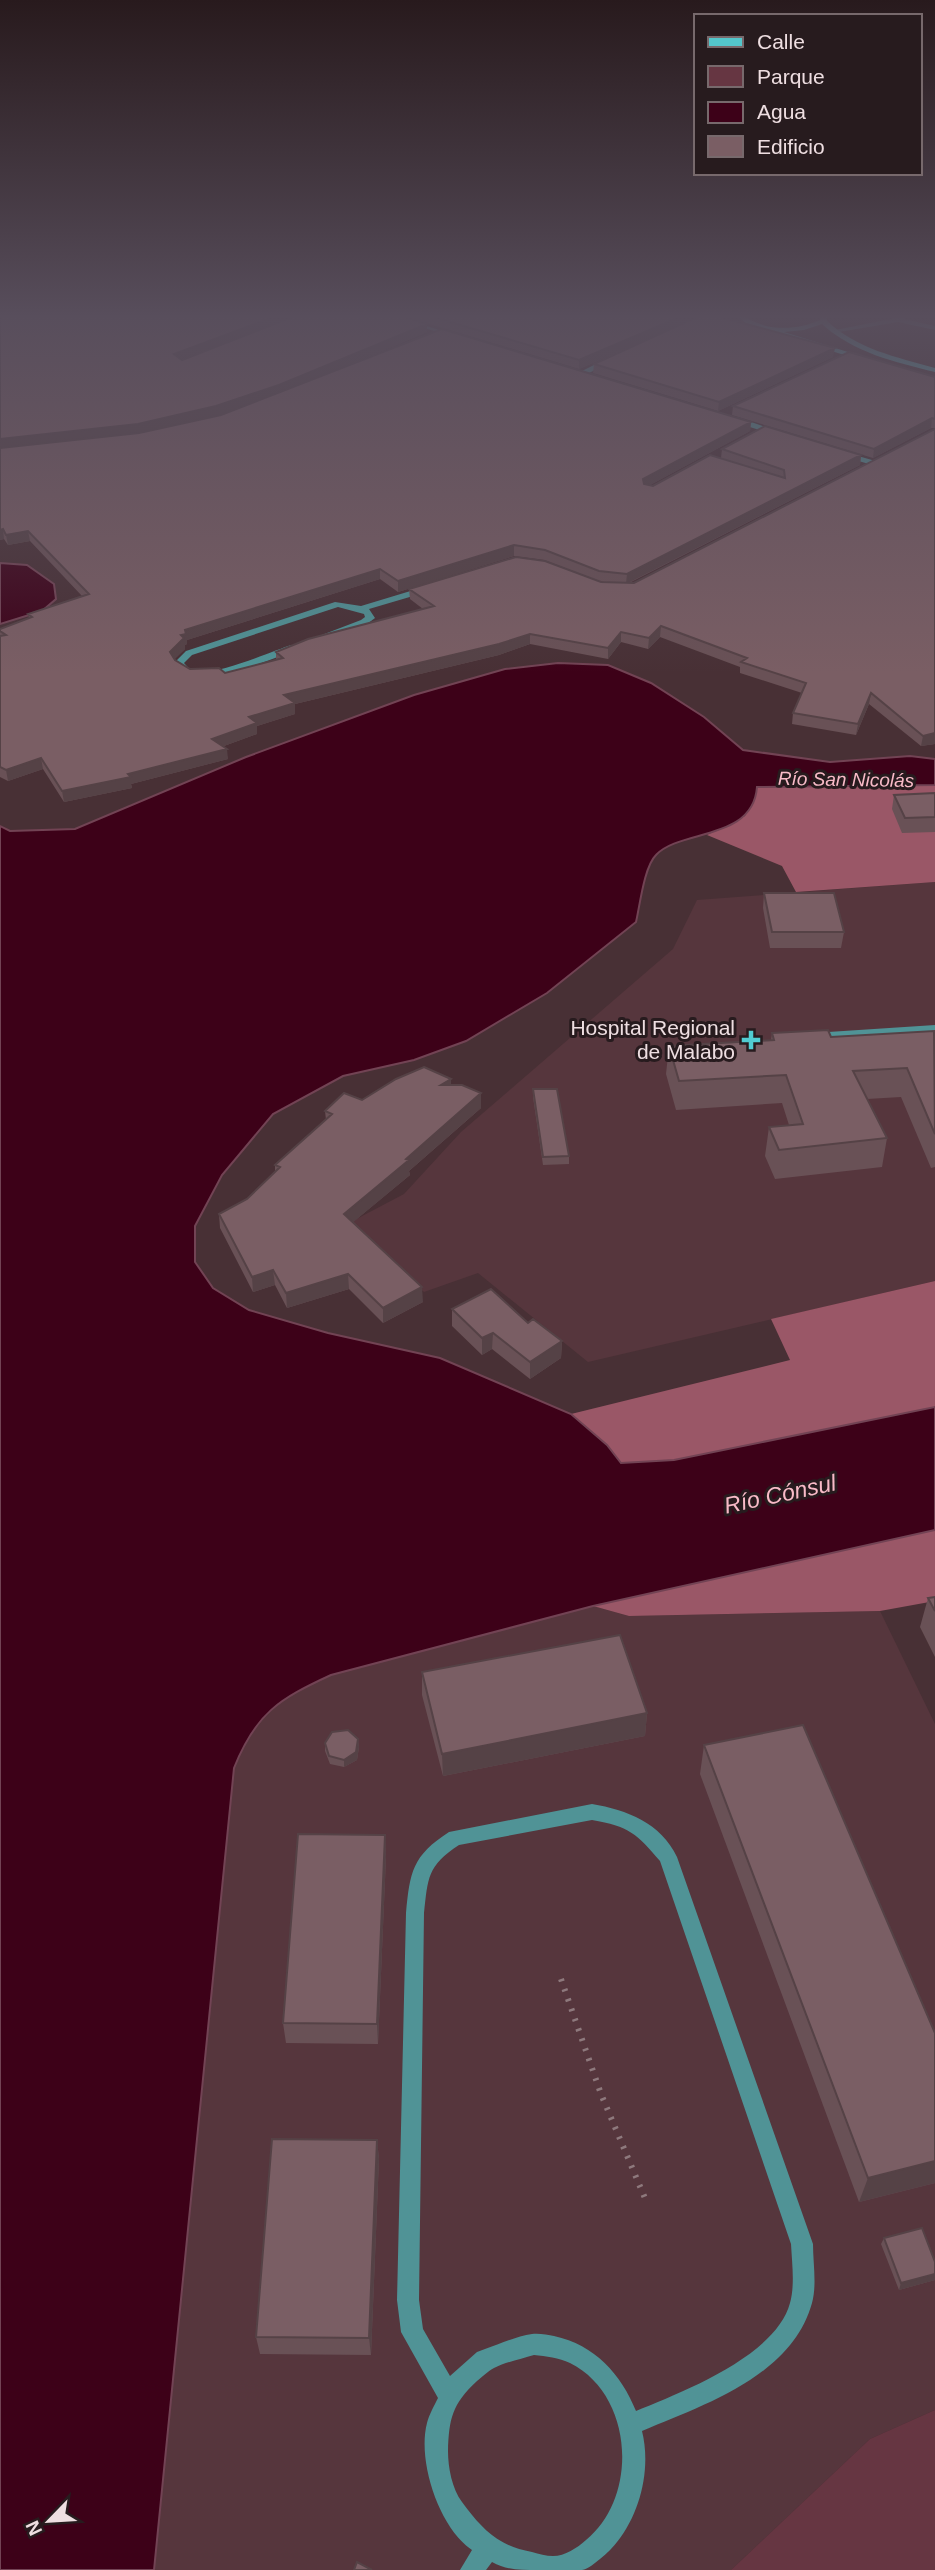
<svg xmlns="http://www.w3.org/2000/svg" width="935" height="2570" font-family="Arial,sans-serif">
	<style>
		.built { fill: #56363d }
		.green { fill: #663642 }
		.forest { fill: #9a5767 }
		.water { fill: #3d0118; stroke: #724354; stroke-width: 2 }
		.lines { fill: none; stroke-linecap: round; stroke-linejoin: round }
		.path { stroke: #8e797d; stroke-width: 6; stroke-dasharray: 2.5 8; stroke-linecap: butt }
		.lane { fill: #509396; fill-rule: evenodd }
		.street { fill: #509396; fill-rule: evenodd }
		.secondary { fill: #53c6cb; fill-rule: evenodd }
		.wall { fill: #695156; fill-rule: evenodd }
		.shaded-wall { fill: #554246 }
		.building { fill: #7a5e64; stroke: #554246; stroke-width: 2 }
		.poi-dot { fill: #51ccd2; stroke: #271b1e; stroke-width: 2.5 }
		.labels { text-anchor: middle; stroke-width: 6; stroke-linejoin: round; paint-order: stroke }
		.far-water-label { font-size: 19px; font-style: italic; fill: #f8bac7; stroke: #271b1e }
		.poi-label { font-size: 21px; fill: #eedee1; stroke: #271b1e; text-anchor: end }
		.water-label { font-size: 23px; font-style: italic; fill: #f8bac7; stroke: #271b1e }
	</style>
	<rect width="100%" height="100%" fill="#483035"/>
	<path class="built" d="M 935,882 L 935,1281 L 588,1362 L 478,1273 L 424,1292 L 347,1224 L 404,1194 L 461,1132 L 673,949 L 697,900 Z
		M 593,1606 L 629,1616 L 880,1611 L 935,1724 L 935,2410 L 870,2439 L 731,2570 L 154,2570 L 234,1768 L 246,1737 L 268,1711 L 295,1692 L 331,1675 Z"/>
	<path class="green" d="M 935,2410 L 935,2570 L 731,2570 L 870,2439 Z"/>
	<path class="forest" d="M 935,785 L 935,882 L 796,892 L 782,866 L 707,835 L 745,816 L 757,787 Z
		M 935,1281 L 935,1407 L 674,1460 L 621,1463 L 607,1445 L 571,1414 L 790,1360 L 771,1319 Z
		M 935,1526 L 935,1601 L 880,1611 L 629,1616 L 593,1606 L 611,1592 Z"/>
	<path class="water" d="M 0,563 L 27,565 L 54,584 L 56,599 L 42,611 L 0,624 Z
		M 558,663 L 608,665 L 651,683 L 704,717 L 743,750 L 830,762 L 910,756 L 935,759 L 935,785 L 757,787 C 753,841 680,829 656,855 C 644,867 640,905 636,922 L 547,993 L 466,1041 L 414,1060 L 343,1076 L 273,1114 L 222,1175 L 195,1226 L 195,1262 L 213,1288 L 249,1310 L 328,1333 L 440,1358 L 571,1414 L 607,1445 L 621,1463 L 674,1460 L 935,1407 L 935,1530 L 593,1606 L 331,1675 C 279,1699 256,1713 234,1768 L 154,2570 L 0,2570 L 0,826 L 10,831 L 75,829 L 246,757 L 414,695 L 505,669 Z"/>
	<g class="lines">
		<path class="path" d="M 561,1979 L 601,2094 L 647,2203"/>
		<path class="lane" d="M 905,314 L 912,314 L 904,319 L 935,326 L 935,330 L 898,322 L 833,333 L 830,331 L 896,318 Z
			M 935,1025 L 935,1033 L 813,1041 L 807,1037 L 813,1033 Z
			M 592,1804 C 627,1810 661,1823 677,1857 L 813,2244 C 813,2263 817,2285 812,2303 C 792,2376 704,2405 642,2431 C 653,2475 636,2531 600,2559 C 595,2563 588,2569 582,2570 C 569,2570 552,2570 538,2570 C 521,2570 506,2570 492,2562 L 486,2570 L 460,2570 L 472,2550 C 439,2528 417,2461 427,2423 C 429,2415 434,2406 438,2398 L 401,2332 L 397,2300 L 406,1913 C 410,1872 412,1856 449,1832 ZM 592,1820 C 629,1826 637,1834 660,1861 L 791,2244 C 792,2263 795,2285 790,2303 C 776,2356 682,2392 636,2411 C 621,2374 595,2345 554,2336 C 548,2335 539,2333 532,2334 C 517,2336 500,2344 485,2349 L 477,2352 L 450,2376 L 423,2329 L 419,2300 L 424,1913 C 428,1878 427,1866 459,1845 ZM 534,2355 C 546,2356 559,2358 570,2363 C 634,2395 639,2497 586,2540 C 577,2548 565,2556 553,2556 C 546,2556 539,2554 532,2552 C 498,2546 482,2529 462,2502 C 452,2489 448,2467 448,2451 C 449,2419 452,2404 477,2381 C 482,2377 488,2371 494,2368 C 506,2362 521,2359 534,2355 Z"/>
		<path class="street" d="M 378,314 L 387,314 L 459,336 L 454,337 Z
			M 608,358 L 615,360 L 583,376 L 576,374 Z
			M 731,417 L 737,417 L 782,433 L 775,435 L 731,421 Z
			M 844,452 L 879,462 L 880,464 L 876,466 L 841,456 L 840,454 Z
			M 427,586 L 430,587 L 430,591 L 369,609 L 375,618 L 367,624 L 322,640 L 314,638 L 361,620 L 365,617 L 364,614 L 338,607 L 192,655 L 184,663 C 186,665 190,670 192,671 C 208,679 273,651 291,645 L 299,647 C 282,658 204,685 186,675 C 181,673 177,667 174,663 L 186,651 L 335,602 L 361,606 Z"/>
		<path class="secondary" d="M 736,314 C 744,313 747,319 755,322 C 775,331 800,329 820,320 L 823,314 L 827,314 L 827,321 C 857,349 896,357 935,368 L 935,372 C 895,362 854,353 822,324 L 804,330 L 784,332 L 864,357 L 864,361 L 753,327 L 744,322 Z"/>
	</g>
	<path class="wall" d="M 0,314 L 709,314 L 833,357 L 718,411 L 593,373 L 594,364 L 658,335 L 579,369 L 413,319 L 427,332 L 340,369 L 751,422 L 750,431 L 650,485 L 653,486 L 721,458 L 722,449 L 861,455 L 860,465 L 629,583 L 634,583 L 935,429 L 935,744 L 921,746 L 869,704 L 856,735 L 792,724 L 793,713 L 802,693 L 740,673 L 740,667 L 660,637 L 648,649 L 621,642 L 608,659 L 530,644 L 499,655 L 295,704 L 295,714 L 257,726 L 257,734 L 224,746 L 228,759 L 131,784 L 132,788 L 64,802 L 43,769 L 8,781 L 0,777 L 0,629 L 29,618 L 28,614 L 82,596 L 30,541 L 8,545 L 4,539 L 0,540 ZM 514,556 L 544,560 L 599,581 L 610,583 L 409,589 L 410,599 L 423,609 L 276,652 L 276,660 L 225,673 L 190,669 L 174,659 L 185,649 L 185,645 L 187,644 L 187,640 L 380,579 L 398,592 Z
		M 935,377 L 935,428 L 931,428 L 873,458 L 732,415 L 733,406 Z
		M 935,793 L 935,832 L 902,833 L 892,809 L 894,795 Z
		M 764,893 L 844,932 L 841,948 L 770,948 L 763,908 Z
		M 772,1033 L 831,1037 L 935,1033 L 935,1167 L 931,1168 L 901,1097 L 867,1099 L 887,1138 L 882,1167 L 775,1179 L 765,1156 L 769,1127 L 789,1125 L 782,1103 L 676,1110 L 666,1074 L 669,1046 L 771,1040 Z
		M 451,1085 L 481,1108 L 409,1171 L 410,1175 L 353,1222 L 423,1302 L 383,1323 L 349,1289 L 287,1308 L 275,1285 L 253,1292 L 220,1228 L 219,1214 L 247,1199 L 275,1171 L 275,1165 L 326,1120 L 325,1111 L 362,1100 Z
		M 533,1089 L 569,1156 L 569,1164 L 543,1165 L 533,1097 Z
		M 452,1309 L 528,1323 L 562,1341 L 561,1358 L 530,1379 L 492,1349 L 482,1355 L 452,1326 Z
		M 935,1597 L 935,1657 L 920,1627 L 928,1598 Z
		M 422,1672 L 647,1713 L 645,1736 L 443,1776 L 422,1695 Z
		M 358,1739 L 359,1747 L 357,1760 L 344,1767 L 330,1764 L 325,1751 L 325,1743 Z
		M 704,1745 L 935,2033 L 935,2183 L 859,2202 L 700,1774 Z
		M 385,1835 L 386,1857 L 378,2044 L 286,2043 L 283,2023 Z
		M 377,2140 L 379,2159 L 371,2355 L 260,2354 L 256,2337 Z
		M 884,2238 L 935,2262 L 935,2280 L 899,2290 L 881,2244 Z"/>
	<path class="shaded-wall" d="M 282,314 L 306,314 L 175,363 L 174,354 Z
		M 465,314 L 482,314 L 465,324 Z
		M 684,314 L 693,314 L 693,319 L 579,369 L 579,360 Z
		M 427,324 L 427,332 L 280,394 L 217,416 L 139,433 L 0,448 L 0,439 Z
		M 835,348 L 833,357 L 718,411 L 719,402 Z
		M 932,418 L 931,428 L 873,458 L 874,449 Z
		M 751,422 L 750,431 L 643,489 L 643,479 Z
		M 861,455 L 860,465 L 626,584 L 627,574 Z
		M 3,529 L 4,539 L 0,540 L 0,530 Z
		M 28,531 L 30,541 L 8,545 L 6,535 Z
		M 514,545 L 514,556 L 398,592 L 398,581 Z
		M 380,569 L 380,579 L 187,640 L 187,644 L 185,645 L 185,649 L 171,663 L 170,652 L 185,630 Z
		M 661,626 L 660,637 L 648,649 L 649,638 Z
		M 621,632 L 621,642 L 608,659 L 608,648 Z
		M 530,634 L 530,644 L 499,655 L 295,704 L 295,714 L 257,726 L 257,734 L 213,750 L 212,739 L 284,695 Z
		M 871,693 L 869,704 L 856,735 L 858,724 Z
		M 935,733 L 935,744 L 921,746 L 923,736 Z
		M 227,749 L 228,759 L 131,784 L 132,788 L 64,802 L 62,791 Z
		M 41,758 L 43,769 L 8,781 L 6,770 Z
		M 451,1079 L 451,1094 L 441,1085 Z
		M 481,1093 L 481,1108 L 409,1171 L 410,1175 L 345,1229 L 344,1214 L 406,1159 Z
		M 273,1270 L 275,1285 L 253,1292 L 252,1277 Z
		M 348,1274 L 349,1289 L 287,1308 L 286,1293 Z
		M 422,1287 L 423,1302 L 383,1323 L 383,1308 Z
		M 493,1333 L 492,1349 L 482,1355 L 482,1338 Z
		M 562,1341 L 561,1358 L 530,1379 L 530,1362 Z
		M 647,1713 L 645,1736 L 443,1776 L 442,1754 Z
		M 358,1739 L 359,1747 L 357,1760 L 344,1767 L 344,1760 Z
		M 385,1835 L 386,1857 L 378,2044 L 377,2024 Z
		M 377,2140 L 379,2159 L 371,2355 L 369,2338 Z
		M 935,2161 L 935,2183 L 859,2202 L 868,2178 Z
		M 935,2274 L 935,2280 L 899,2290 L 901,2283 Z"/>
	<path class="building" d="M 0,314 L 282,314 L 174,354 L 182,360 L 300,314 L 395,314 L 427,324 L 279,385 L 216,406 L 138,424 L 0,439 Z
		M 423,314 L 465,314 L 465,316 L 473,318 L 483,314 L 687,314 L 579,360 Z
		M 694,314 L 709,314 L 835,348 L 719,402 L 594,364 L 695,318 Z
		M 442,329 L 751,422 L 643,479 L 644,484 L 653,486 L 710,455 L 785,478 L 784,470 L 722,449 L 765,426 L 861,455 L 627,574 L 599,571 L 545,550 L 514,545 L 398,581 L 380,569 L 185,630 L 186,634 L 181,635 L 184,638 L 170,652 L 175,660 L 190,669 L 219,668 L 225,673 L 283,658 L 276,652 L 308,639 L 434,606 L 409,589 L 516,557 L 545,561 L 601,582 L 634,583 L 935,429 L 935,733 L 923,736 L 871,693 L 858,724 L 793,713 L 806,683 L 741,662 L 747,658 L 661,626 L 649,638 L 621,632 L 608,648 L 530,634 L 499,644 L 284,695 L 295,703 L 249,717 L 257,723 L 212,739 L 227,749 L 128,774 L 131,777 L 62,791 L 41,758 L 6,770 L 0,767 L 0,636 L 6,635 L 0,631 L 0,629 L 32,617 L 28,614 L 89,594 L 28,531 L 6,535 L 3,529 L 0,530 L 0,448 L 139,433 L 221,415 Z
		M 849,352 L 935,377 L 935,419 L 932,418 L 874,449 L 733,406 Z
		M 935,793 L 935,817 L 905,818 L 894,795 Z
		M 764,893 L 834,893 L 844,932 L 772,932 Z
		M 828,1030 L 831,1037 L 934,1031 L 935,1134 L 907,1068 L 853,1071 L 887,1138 L 779,1150 L 769,1127 L 803,1124 L 786,1075 L 679,1081 L 669,1046 L 774,1040 L 772,1033 Z
		M 424,1067 L 451,1079 L 441,1085 L 462,1085 L 481,1093 L 406,1159 L 409,1160 L 344,1214 L 422,1287 L 383,1308 L 348,1274 L 286,1293 L 273,1270 L 252,1277 L 219,1214 L 247,1199 L 280,1167 L 275,1165 L 332,1114 L 325,1111 L 344,1093 L 362,1100 L 396,1079 Z
		M 533,1089 L 557,1089 L 569,1156 L 543,1157 Z
		M 491,1289 L 528,1323 L 533,1319 L 562,1341 L 530,1362 L 493,1333 L 482,1338 L 452,1309 Z
		M 935,1597 L 935,1611 L 928,1598 Z
		M 620,1635 L 647,1713 L 442,1754 L 422,1672 Z
		M 803,1725 L 935,2033 L 935,2161 L 868,2178 L 704,1745 Z
		M 348,1730 L 358,1739 L 356,1752 L 344,1760 L 329,1756 L 325,1743 L 332,1732 Z
		M 298,1834 L 385,1835 L 377,2024 L 283,2023 Z
		M 272,2139 L 377,2140 L 369,2338 L 256,2337 Z
		M 922,2228 L 935,2262 L 935,2274 L 901,2283 L 884,2238 Z
		M 357,2562 L 372,2570 L 354,2570 Z"/>
	<linearGradient id="sky" x2="0" y2="1"><stop stop-color="#281a1d"/><stop offset="0.47" stop-color="#584e5c"/><stop offset="1" stop-color="#584e5c" stop-opacity="0"/></linearGradient>
	<rect width="935" height="673" fill="url(#sky)"/>
	<path class="poi-dot" d="M747.5 1029.5h7v7h7v7h-7v7h-7v-7h-7v-7h7z"/>
	<g class="labels">
		<g class="far-water-label">
			<text transform="translate(846 779) rotate(1)" y="7">Río San Nicolás</text>
		</g>
		<g class="poi-label">
			<text x="735" y="1035">Hospital Regional<tspan x="735" dy="24">de Malabo</tspan></text>
		</g>
		<g class="water-label">
			<text transform="translate(780 1494) rotate(-12)" y="8">Río Cónsul</text>
		</g>
	</g>
	<rect x="694" y="14" width="228" height="161" fill="#271b1e" stroke="#77696c" stroke-width="2"/>
	<rect x="708" y="37" width="35" height="10" fill="#53c6cb" stroke="#77696c" stroke-width="2"/>
	<text x="757" y="49" font-size="21" fill="#eedee1">Calle</text>
	<rect x="708" y="66" width="35" height="21" fill="#663642" stroke="#77696c" stroke-width="2"/>
	<text x="757" y="84" font-size="21" fill="#eedee1">Parque</text>
	<rect x="708" y="102" width="35" height="21" fill="#3d0118" stroke="#77696c" stroke-width="2"/>
	<text x="757" y="119" font-size="21" fill="#eedee1">Agua</text>
	<rect x="708" y="136" width="35" height="21" fill="#7a5e64" stroke="#77696c" stroke-width="2"/>
	<text x="757" y="154" font-size="21" fill="#eedee1">Edificio</text>
	<g transform="translate(49 2521) rotate(245)" stroke="#271b1e" stroke-width="5" paint-order="stroke">
	<path d="M0-5L12 26L0 18L-12 26Z" fill="#eedee1"/>
	<text y="-10" font-size="19" font-weight="bold" text-anchor="middle" fill="#eedee1">N</text>
	</g>
</svg>
